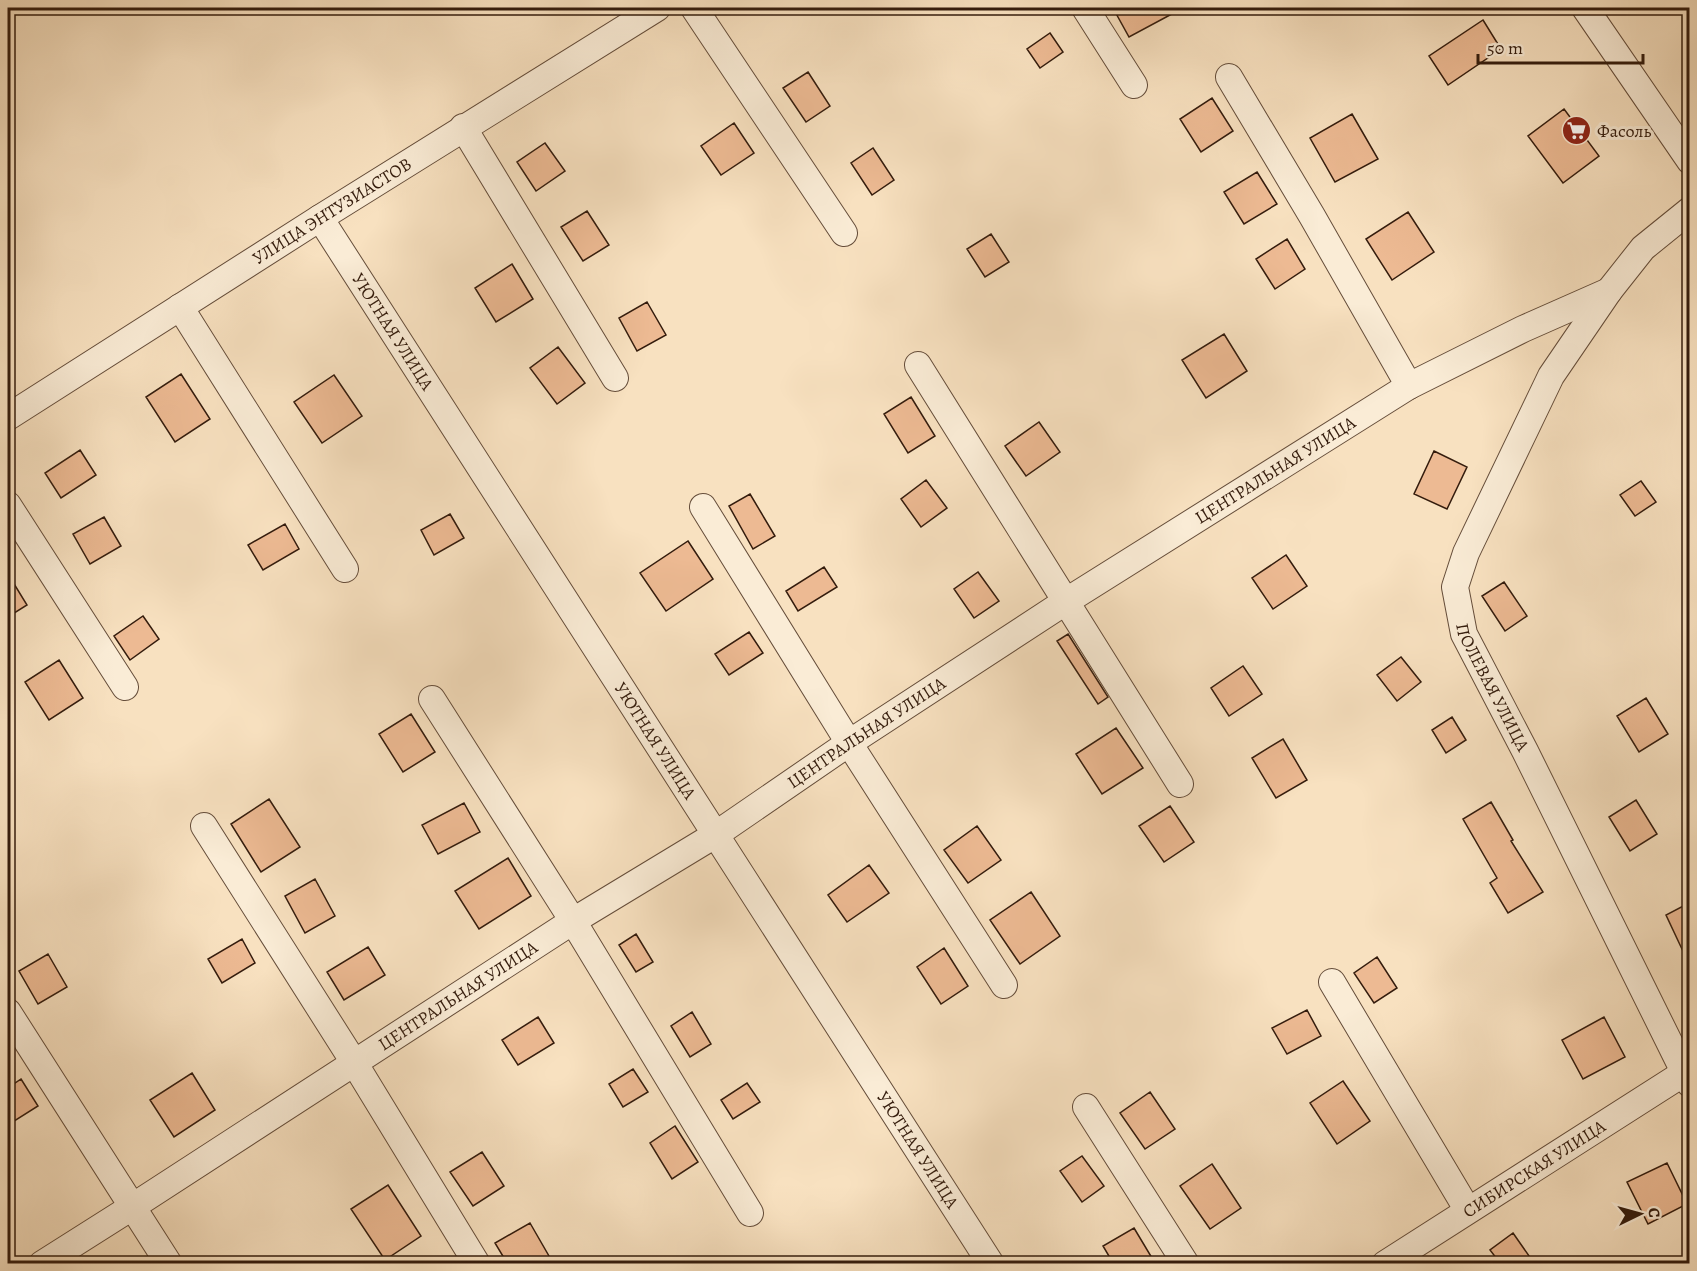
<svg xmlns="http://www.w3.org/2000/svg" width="1697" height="1271" font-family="Alegreya,serif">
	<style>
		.building { fill: #edba93; stroke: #341c0d; stroke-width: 1.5 }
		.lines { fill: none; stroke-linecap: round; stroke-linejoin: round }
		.minor-casing { stroke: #654d3a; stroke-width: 28 }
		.minor { stroke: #faecd6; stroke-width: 26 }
		.labels { text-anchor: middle; stroke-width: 6; stroke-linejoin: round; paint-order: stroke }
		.poi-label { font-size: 18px; fill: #341c0d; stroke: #faecd6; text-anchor: start }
		.street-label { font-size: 18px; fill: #341c0d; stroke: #faecd6 }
	</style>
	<rect width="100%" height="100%" fill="#f8e1c0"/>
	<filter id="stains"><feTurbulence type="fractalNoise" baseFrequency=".00333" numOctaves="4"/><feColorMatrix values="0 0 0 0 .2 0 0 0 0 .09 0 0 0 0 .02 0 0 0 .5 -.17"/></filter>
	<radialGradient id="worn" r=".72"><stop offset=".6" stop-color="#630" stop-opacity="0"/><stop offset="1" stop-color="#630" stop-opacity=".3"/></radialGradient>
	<path class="building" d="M 1113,8 L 1183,8 L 1129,37 Z
		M 1483,20 L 1501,49 L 1448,85 L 1429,56 Z
		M 1050,33 L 1063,52 L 1040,68 L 1027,49 Z
		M 808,72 L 830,106 L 806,122 L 783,88 Z
		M 1212,98 L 1233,131 L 1201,152 L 1180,119 Z
		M 1564,109 L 1599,156 L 1563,183 L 1528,136 Z
		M 1352,114 L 1378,159 L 1335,182 L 1310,138 Z
		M 734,123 L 754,153 L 721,175 L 701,146 Z
		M 545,143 L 565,171 L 536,191 L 517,162 Z
		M 873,148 L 894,180 L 872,195 L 851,163 Z
		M 1257,172 L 1277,204 L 1244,224 L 1224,192 Z
		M 587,211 L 609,245 L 583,261 L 561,227 Z
		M 1408,212 L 1434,252 L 1392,280 L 1366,239 Z
		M 991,234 L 1009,262 L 985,277 L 967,249 Z
		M 1287,239 L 1305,269 L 1275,289 L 1256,259 Z
		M 512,264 L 533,299 L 496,322 L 475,288 Z
		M 647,302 L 666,335 L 637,351 L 619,318 Z
		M 1224,334 L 1247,371 L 1206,398 L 1182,360 Z
		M 558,347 L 585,383 L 557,404 L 530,368 Z
		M 181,374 L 210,419 L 175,442 L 146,397 Z
		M 334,375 L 362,416 L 322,443 L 294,402 Z
		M 911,397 L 935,436 L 908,453 L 884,414 Z
		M 1039,422 L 1060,452 L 1026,476 L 1005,446 Z
		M 80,450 L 96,475 L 61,498 L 45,473 Z
		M 1434,451 L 1467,467 L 1447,509 L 1414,494 Z
		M 926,480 L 947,508 L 921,527 L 901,499 Z
		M 1641,481 L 1656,502 L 1635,516 L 1620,495 Z
		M 750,494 L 775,536 L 753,549 L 729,506 Z
		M 450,514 L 464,538 L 434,555 L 421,530 Z
		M 104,517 L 121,546 L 90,564 L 73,534 Z
		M 285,524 L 299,549 L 263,570 L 248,545 Z
		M 688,541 L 713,579 L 666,611 L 640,573 Z
		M 1286,555 L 1307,586 L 1273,609 L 1252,578 Z
		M 824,567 L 837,587 L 798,611 L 786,591 Z
		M 978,572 L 999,601 L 974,618 L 954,589 Z
		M 8,574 L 27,605 L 8,617 Z
		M 1504,582 L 1527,616 L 1505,631 L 1482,596 Z
		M 143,616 L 159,639 L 130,660 L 114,636 Z
		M 749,632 L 763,653 L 729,675 L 715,654 Z
		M 1068,634 L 1108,697 L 1098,704 L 1057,641 Z
		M 1401,657 L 1421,682 L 1397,701 L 1377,675 Z
		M 59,660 L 83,698 L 49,720 L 25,682 Z
		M 1243,666 L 1262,694 L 1229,716 L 1211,688 Z
		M 1646,698 L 1668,734 L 1639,752 L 1617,716 Z
		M 411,714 L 435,752 L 403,772 L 379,734 Z
		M 1452,717 L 1466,740 L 1446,753 L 1432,730 Z
		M 1116,728 L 1143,768 L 1102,794 L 1076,754 Z
		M 1283,739 L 1307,780 L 1276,798 L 1252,758 Z
		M 269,799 L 300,847 L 261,872 L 231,824 Z
		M 1636,800 L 1657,834 L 1630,851 L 1609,817 Z
		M 1491,802 L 1513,840 L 1511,841 L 1543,892 L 1508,913 L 1490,883 L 1497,878 L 1463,819 Z
		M 464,803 L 480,832 L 438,854 L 422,825 Z
		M 1170,806 L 1194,842 L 1164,862 L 1139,826 Z
		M 977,826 L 1001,860 L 968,883 L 944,850 Z
		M 508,858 L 531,896 L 479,929 L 455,891 Z
		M 869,865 L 889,893 L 847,922 L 828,895 Z
		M 315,879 L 335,916 L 305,933 L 285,896 Z
		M 1031,892 L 1060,936 L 1020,964 L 990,920 Z
		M 1689,903 L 1689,964 L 1666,915 Z
		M 636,934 L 653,962 L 636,972 L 619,945 Z
		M 242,939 L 255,963 L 222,983 L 208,959 Z
		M 368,947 L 385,975 L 344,1000 L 327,972 Z
		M 944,948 L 968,986 L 941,1004 L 917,967 Z
		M 48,954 L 67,987 L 38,1004 L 19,971 Z
		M 1377,957 L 1397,988 L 1374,1003 L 1354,973 Z
		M 1307,1010 L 1321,1036 L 1287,1054 L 1272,1028 Z
		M 692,1012 L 711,1044 L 690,1057 L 671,1026 Z
		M 538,1017 L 554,1043 L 518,1065 L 502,1040 Z
		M 1604,1017 L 1625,1057 L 1583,1079 L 1562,1040 Z
		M 633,1069 L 648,1092 L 623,1107 L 609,1084 Z
		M 192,1073 L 215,1110 L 174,1137 L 150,1100 Z
		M 21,1079 L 38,1106 L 8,1125 L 8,1088 Z
		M 1343,1081 L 1370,1121 L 1337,1144 L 1310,1103 Z
		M 747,1083 L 760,1102 L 733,1119 L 721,1100 Z
		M 1150,1092 L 1175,1129 L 1145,1149 L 1120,1113 Z
		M 675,1126 L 698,1162 L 672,1179 L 650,1143 Z
		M 482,1152 L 504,1186 L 473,1206 L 450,1172 Z
		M 1082,1156 L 1104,1186 L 1082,1202 L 1060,1171 Z
		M 1667,1163 L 1687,1204 L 1648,1224 L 1627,1182 Z
		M 1212,1164 L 1241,1208 L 1210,1229 L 1180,1186 Z
		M 388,1185 L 421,1236 L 385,1260 L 351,1209 Z
		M 530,1223 L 553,1263 L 507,1263 L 495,1243 Z
		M 1134,1228 L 1155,1263 L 1113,1263 L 1103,1246 Z
		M 1513,1233 L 1534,1263 L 1500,1263 L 1490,1250 Z"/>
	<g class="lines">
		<defs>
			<g id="minor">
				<path d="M 694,8 L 844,233"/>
				<path d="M 1085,8 L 1134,85"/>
				<path d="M 1585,8 L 1690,161"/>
				<path d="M 1229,77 L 1312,216 L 1409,386"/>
				<path d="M 463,127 L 615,378"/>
				<path id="s1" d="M 1690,210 L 1643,248 L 1609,291 L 1551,376 L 1466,553 L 1455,587 L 1464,634 L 1525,751 L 1690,1084"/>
				<path id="s2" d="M 320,218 L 991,1264"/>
				<path d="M 180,307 L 345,569"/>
				<path d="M 918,365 L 1180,784"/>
				<path id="s3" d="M 8,417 L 320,218 L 657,8"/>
				<path d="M 8,505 L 125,687"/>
				<path d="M 703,507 L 849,743 L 1004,985"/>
				<path d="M 432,699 L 573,921 L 750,1213"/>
				<path d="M 204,826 L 355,1064 L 477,1264"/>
				<path d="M 1332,982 L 1467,1209"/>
				<path d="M 8,1012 L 169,1264"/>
				<path d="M 1086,1107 L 1186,1264"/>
				<path id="s4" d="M 42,1264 L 132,1207 L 573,921 L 715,835 L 849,743 L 1065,602 L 1409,386 L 1523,329 L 1609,291"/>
				<path id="s5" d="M 1385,1264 L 1684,1073"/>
			</g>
		</defs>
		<use href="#minor" class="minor-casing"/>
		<use href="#minor" class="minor"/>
	</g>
	<defs>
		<symbol id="supermarket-disc" viewBox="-11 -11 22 22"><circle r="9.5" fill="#8f2418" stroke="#faecd6"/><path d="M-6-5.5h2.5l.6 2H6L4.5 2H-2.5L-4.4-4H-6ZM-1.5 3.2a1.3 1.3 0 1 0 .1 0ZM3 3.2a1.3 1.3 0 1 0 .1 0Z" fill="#fff"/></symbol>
	</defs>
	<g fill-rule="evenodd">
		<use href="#supermarket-disc" x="1560" y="114" width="33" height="33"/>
	</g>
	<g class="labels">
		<g class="poi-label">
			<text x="1597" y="137">Фасоль</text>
		</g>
		<g class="street-label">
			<text dy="6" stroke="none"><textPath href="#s3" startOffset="384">УЛИЦА ЭНТУЗИАСТОВ</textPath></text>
			<text dy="6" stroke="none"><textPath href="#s2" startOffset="135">УЮТНАЯ УЛИЦА</textPath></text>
			<text dy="6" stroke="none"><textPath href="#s4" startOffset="1467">ЦЕНТРАЛЬНАЯ УЛИЦА</textPath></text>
			<text dy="6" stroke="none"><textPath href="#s1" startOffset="558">ПОЛЕВАЯ УЛИЦА</textPath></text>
			<text dy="6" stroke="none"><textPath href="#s4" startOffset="981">ЦЕНТРАЛЬНАЯ УЛИЦА</textPath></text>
			<text dy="6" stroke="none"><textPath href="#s2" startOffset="621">УЮТНАЯ УЛИЦА</textPath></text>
			<text dy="6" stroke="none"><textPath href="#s4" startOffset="495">ЦЕНТРАЛЬНАЯ УЛИЦА</textPath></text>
			<text dy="6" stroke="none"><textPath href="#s2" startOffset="1107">УЮТНАЯ УЛИЦА</textPath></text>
			<text dy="6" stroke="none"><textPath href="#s5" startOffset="177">СИБИРСКАЯ УЛИЦА</textPath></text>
		</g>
	</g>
	<rect width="1697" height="1271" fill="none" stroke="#f8e1c0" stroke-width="30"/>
	<rect x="9" y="9" width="1679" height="1253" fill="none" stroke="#341c0d" stroke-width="3"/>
	<rect x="15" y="15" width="1667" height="1241" fill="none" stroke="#341c0d" stroke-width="1.5"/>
	<g transform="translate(1640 1214) rotate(85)" stroke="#faecd6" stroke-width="4.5" paint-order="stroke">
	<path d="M0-4.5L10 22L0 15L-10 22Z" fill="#341c0d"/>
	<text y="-9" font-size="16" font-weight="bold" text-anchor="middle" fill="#341c0d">С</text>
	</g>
	<path d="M1478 54v9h165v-9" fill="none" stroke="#341c0d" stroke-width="3"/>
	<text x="1487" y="54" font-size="18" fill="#341c0d" stroke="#faecd6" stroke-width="4.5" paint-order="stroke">50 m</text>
	<rect width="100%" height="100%" filter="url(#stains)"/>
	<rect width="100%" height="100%" fill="url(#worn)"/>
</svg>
